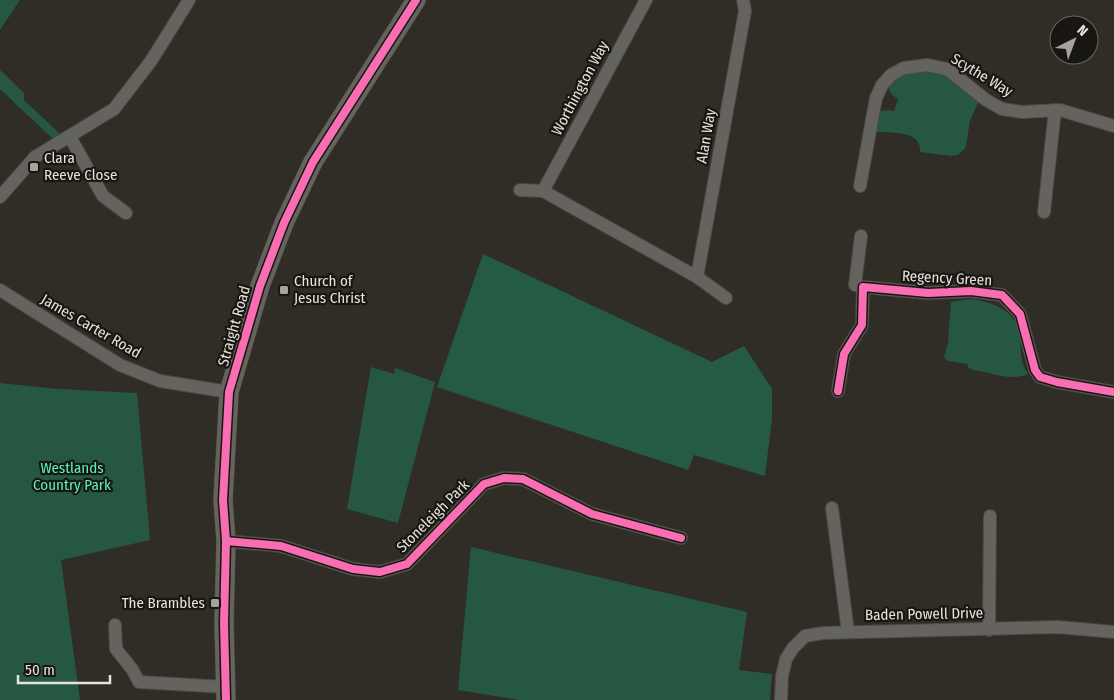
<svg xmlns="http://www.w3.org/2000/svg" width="1114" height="700" font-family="'Fira Sans Condensed',sans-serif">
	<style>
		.green { fill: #265742 }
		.forest { fill: #255b44 }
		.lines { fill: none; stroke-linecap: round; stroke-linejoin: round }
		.street-casing { stroke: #4c4a44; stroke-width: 14 }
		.secondary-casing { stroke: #4c4a44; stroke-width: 20 }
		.street { stroke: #65635d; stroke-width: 12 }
		.secondary { stroke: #65635d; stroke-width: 19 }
		.cycleway-casing { stroke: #181611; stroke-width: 11 }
		.cycleway { stroke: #f96db3; stroke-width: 8 }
		.poi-dot { fill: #a6a39c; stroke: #181611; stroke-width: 2 }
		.labels { text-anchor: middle; stroke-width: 4.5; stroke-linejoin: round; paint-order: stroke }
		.street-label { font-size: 15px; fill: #e6e3db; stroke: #181611 }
		.poi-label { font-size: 15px; fill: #e6e3db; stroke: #181611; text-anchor: start }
		.park-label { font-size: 15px; fill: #57f5b7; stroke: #181611 }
	</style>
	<rect width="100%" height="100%" fill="#2f2d26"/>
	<path class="green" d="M 0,0 L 20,0 L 0,30 Z
		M 921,69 L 945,73 L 979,101 L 970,120 L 966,147 L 958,155 L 952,156 L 920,152 C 922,130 891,133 876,132 L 877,120 L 881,111 L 888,110 L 894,111 L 898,99 C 873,83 907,73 921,69 Z
		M 0,70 L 24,93 L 24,100 L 60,134 L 53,139 L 0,89 Z
		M 971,299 C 993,302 1018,311 1020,337 C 1021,351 1020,362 1028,374 C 1009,382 992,372 973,370 L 969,368 L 967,364 L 948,361 L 944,357 L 948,343 L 951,302 Z
		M 371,367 L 394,374 L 395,368 L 435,382 L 398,523 L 347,509 Z
		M 0,383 L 58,389 L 137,393 L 150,540 L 61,560 L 80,700 L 0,700 Z
		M 471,547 L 747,612 L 739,670 L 772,674 L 770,700 L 519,700 L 458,690 Z"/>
	<path class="forest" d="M 483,254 L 712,362 L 744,346 L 772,389 L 772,419 L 765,476 L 694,455 L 688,470 L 437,387 Z"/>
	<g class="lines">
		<defs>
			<path id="street" d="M 70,137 L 103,196 L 126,213
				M 860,186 L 876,98 L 882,85 L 891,75 L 904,68 L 927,65 L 947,69 L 986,100 L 1002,109 L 1022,112 L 1060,110 L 1114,126
				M 520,190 L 543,191 L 697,277 L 726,298
				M 543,191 L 646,0
				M 0,197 L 35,157 L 114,109 L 151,61 L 189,0
				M 1044,212 L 1055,110
				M 697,277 L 745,11 L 743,0
				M 855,285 L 861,236
				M 0,290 L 120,365 L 160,381 L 229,392
				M 838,391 L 844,354 L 862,325 L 863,287 L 928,293 L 971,291 L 1002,295 L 1020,314 L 1035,370 L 1040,377 L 1057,382 L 1114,392
				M 832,508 L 848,632
				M 226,541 L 281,546 L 353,569 L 380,572 L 407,564 L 484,484 L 504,478 L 523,479 L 592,514 L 681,538
				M 115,625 L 116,649 L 132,669 L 139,682 L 226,687
				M 989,630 L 990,516
				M 781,700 L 782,676 L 786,659 L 793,648 L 805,636 L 823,633 L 1058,627 L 1114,632"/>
			<path id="secondary" d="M 226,700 L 224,623 L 226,541 L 223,500 L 229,392 L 260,286 L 284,223 L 313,162 L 416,0"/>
		</defs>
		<use href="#street" class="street-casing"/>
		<use href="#secondary" class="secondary-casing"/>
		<use href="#street" class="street"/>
		<use href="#secondary" class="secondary"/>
		<defs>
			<path id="cycleway" d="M 838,391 L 844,354 L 862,325 L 863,287 L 928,293 L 971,291 L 1002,295 L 1020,314 L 1035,370 L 1040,377 L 1057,382 L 1114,392
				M 226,541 L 281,546 L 353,569 L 380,572 L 407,564 L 484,484 L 504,478 L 523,479 L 592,514 L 681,538
				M 226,700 L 224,623 L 226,541 L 223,500 L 229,392 L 260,286 L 284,223 L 313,162 L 416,0"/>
		</defs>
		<use href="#cycleway" class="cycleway-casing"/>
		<use href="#cycleway" class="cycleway"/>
	</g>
	<g class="poi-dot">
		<rect x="29" y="162" width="10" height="10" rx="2.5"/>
		<rect x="279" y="285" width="10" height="10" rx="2.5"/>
		<rect x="210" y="598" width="10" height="10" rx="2.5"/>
	</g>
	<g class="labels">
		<g class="street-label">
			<text transform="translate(982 75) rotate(31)" y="5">Scythe Way</text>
			<text transform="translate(580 88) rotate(-62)" y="5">Worthington Way</text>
			<text transform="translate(706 136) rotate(-80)" y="5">Alan Way</text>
			<text transform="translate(947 278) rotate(3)" y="5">Regency Green</text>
			<text transform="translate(91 326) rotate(30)" y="5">James Carter Road</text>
			<text transform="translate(234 326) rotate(-74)" y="5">Straight Road</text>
			<text transform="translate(433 516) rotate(-45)" y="5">Stoneleigh Park</text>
			<text transform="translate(924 614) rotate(-1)" y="5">Baden Powell Drive</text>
		</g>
		<g class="poi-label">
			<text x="44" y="163">Clara<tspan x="44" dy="17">Reeve Close</tspan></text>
			<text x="294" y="286">Church of<tspan x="294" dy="17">Jesus Christ</tspan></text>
			<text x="205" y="608" text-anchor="end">The Brambles</text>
		</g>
		<g class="park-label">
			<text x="72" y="473">Westlands<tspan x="72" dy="17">Country Park</tspan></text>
		</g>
	</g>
	<g transform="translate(1074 40) rotate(42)"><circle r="24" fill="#181611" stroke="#6a6862"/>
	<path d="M0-4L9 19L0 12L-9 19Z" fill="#a6a39c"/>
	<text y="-8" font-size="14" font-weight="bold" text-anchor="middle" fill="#e6e3db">N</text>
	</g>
	<path d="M18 675v8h92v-8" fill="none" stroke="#e6e3db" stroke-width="2.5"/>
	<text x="25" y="675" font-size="15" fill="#e6e3db" stroke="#181611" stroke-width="4" paint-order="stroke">50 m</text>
</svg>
